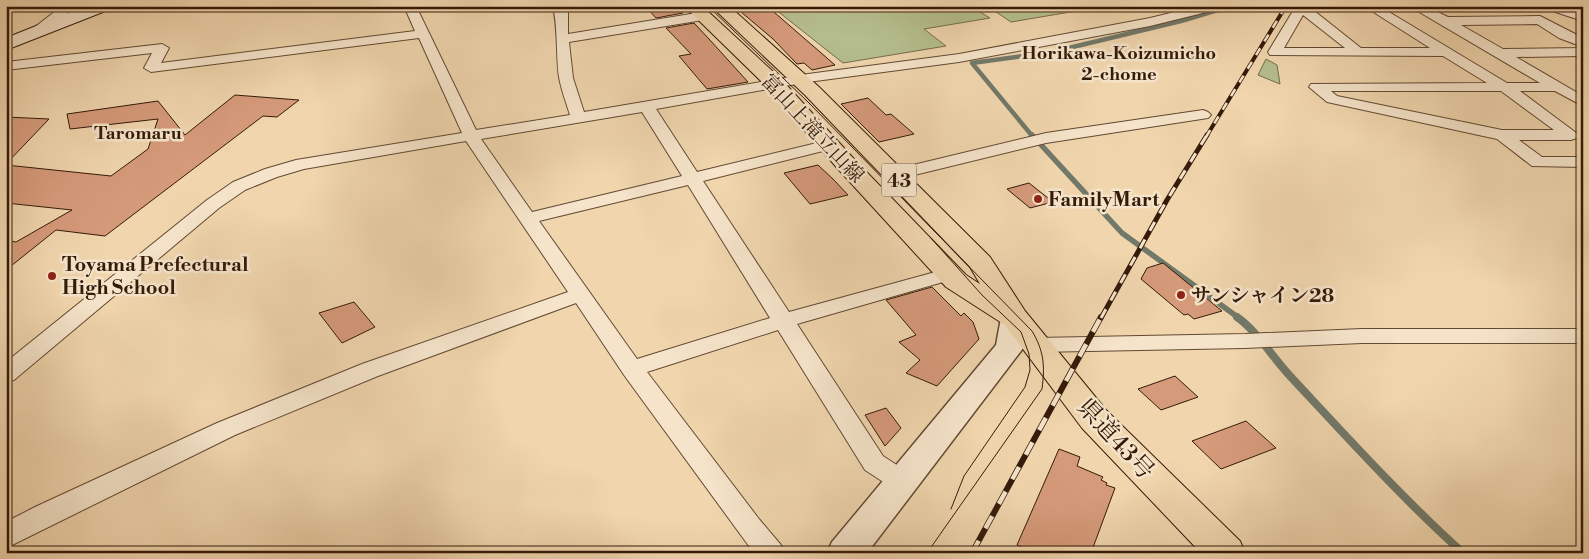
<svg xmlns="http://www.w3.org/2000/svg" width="1589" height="559" font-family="'Libre Bodoni','Noto Serif JP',serif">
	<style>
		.green { fill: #b5be8d; stroke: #746c4b }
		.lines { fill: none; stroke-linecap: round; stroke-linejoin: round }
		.stream-far2 { stroke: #71796a; stroke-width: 4.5 }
		.stream-far1 { stroke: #71796a; stroke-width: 5.5 }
		.stream { stroke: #71796a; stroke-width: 8 }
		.building { fill: #d59a7a; stroke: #341a09 }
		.minor-casing { stroke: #634932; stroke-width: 2 }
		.tertiary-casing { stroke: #634932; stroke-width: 3 }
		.secondary-casing { stroke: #341a09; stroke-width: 2 }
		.primary-casing { stroke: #341a09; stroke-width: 2 }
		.minor { fill: #f5e4ca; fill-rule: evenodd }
		.tertiary { fill: #f5e4ca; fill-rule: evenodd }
		.secondary { fill: #f5e4ca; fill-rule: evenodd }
		.primary { fill: #f0d5ad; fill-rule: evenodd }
		.tram { stroke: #341a09; stroke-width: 1 }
		.rail-far2-casing { stroke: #341a09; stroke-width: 4 }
		.rail-far1-casing { stroke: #341a09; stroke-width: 5 }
		.rail-casing { stroke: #341a09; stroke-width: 6 }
		.rail-far2 { stroke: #f5e4ca; stroke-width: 2.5; stroke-dasharray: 8; stroke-linecap: butt }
		.rail-far1 { stroke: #f5e4ca; stroke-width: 3; stroke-dasharray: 10; stroke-linecap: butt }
		.rail { stroke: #f5e4ca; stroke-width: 4.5; stroke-dasharray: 14; stroke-linecap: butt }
		.poi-dot { fill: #8f2418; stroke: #f5e4ca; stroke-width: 2 }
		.labels { text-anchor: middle; stroke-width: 5; stroke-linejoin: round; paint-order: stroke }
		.far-neighbourhood-label { font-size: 18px; font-weight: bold; fill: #341a09; stroke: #f5e4ca }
		.shield { fill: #f5e4ca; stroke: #6e5743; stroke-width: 1 }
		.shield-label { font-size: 19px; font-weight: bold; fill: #341a09 }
		.street-label { font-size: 20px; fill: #341a09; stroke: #f5e4ca }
		.poi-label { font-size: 20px; font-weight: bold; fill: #341a09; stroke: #f5e4ca; text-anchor: start }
		.near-street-label { font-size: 24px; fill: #341a09; stroke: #f5e4ca }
	</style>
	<rect width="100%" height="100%" fill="#f0d5ad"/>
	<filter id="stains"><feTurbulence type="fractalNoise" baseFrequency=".004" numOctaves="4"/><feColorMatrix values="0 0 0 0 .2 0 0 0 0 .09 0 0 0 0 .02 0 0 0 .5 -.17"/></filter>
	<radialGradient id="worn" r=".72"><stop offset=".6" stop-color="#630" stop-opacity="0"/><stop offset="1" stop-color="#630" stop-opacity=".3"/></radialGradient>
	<path class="green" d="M 771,6 L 970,6 L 990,18 L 924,29 L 946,46 L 843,63 Z
		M 987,6 L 1106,6 L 1011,22 Z
		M 1266,59 L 1277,65 L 1280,84 L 1258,75 Z"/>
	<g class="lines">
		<path class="stream-far2" d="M 972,63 L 1033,137
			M 972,63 L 1052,52 L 1181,21 L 1231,6"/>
		<path class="stream-far1" d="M 1032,135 L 1122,233 L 1239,318"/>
		<path class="stream" d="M 1237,317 C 1258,332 1272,357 1290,376 C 1346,436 1402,498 1463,553"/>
	</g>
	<path class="building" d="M 645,6 L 676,6 L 683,13 L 656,18 Z
		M 734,6 L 767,6 L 835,65 L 812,70 L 804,63 L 797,64 L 773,39 Z
		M 694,23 L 709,39 L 748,82 L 707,89 L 679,56 L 691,54 L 666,28 Z
		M 235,95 L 299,100 L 277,117 L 263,116 L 105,236 L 56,230 L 6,270 L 6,240 L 16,242 L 72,210 L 6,203 L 6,165 L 111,176 L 148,149 L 158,119 L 70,129 L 67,114 L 158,101 L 185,135 Z
		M 868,98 L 886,115 L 891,114 L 914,134 L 879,142 L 841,104 Z
		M 6,117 L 49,119 L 6,164 Z
		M 818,165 L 833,179 L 848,195 L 810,204 L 784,173 Z
		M 1029,183 L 1053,202 L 1030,208 L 1007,189 Z
		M 1163,263 L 1222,311 L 1194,319 L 1188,314 L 1184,315 L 1141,279 L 1147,268 Z
		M 932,287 L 961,316 L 964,313 L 973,322 L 979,339 L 937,386 L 906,373 L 920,360 L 899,342 L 916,335 L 886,300 Z
		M 354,302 L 375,327 L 342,343 L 319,313 Z
		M 1175,376 L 1198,397 L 1161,410 L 1138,389 Z
		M 886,408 L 901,428 L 885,446 L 865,415 Z
		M 1246,421 L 1276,448 L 1221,469 L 1192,441 Z
		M 1059,449 L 1080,457 L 1077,466 L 1103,477 L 1101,480 L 1107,483 L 1106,485 L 1115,488 L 1091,553 L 1034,553 L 1017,545 Z"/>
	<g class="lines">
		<defs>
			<path id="minor" d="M 62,6 L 76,6 L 45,33 L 35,33 L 34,30 L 35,27 Z
				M 404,6 L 416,6 L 476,130 L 570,115 C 566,102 561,89 559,77 C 556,61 558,16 552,6 L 564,6 L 568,12 L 568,34 L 703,12 L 709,16 L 703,20 L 569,42 L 573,78 L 584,112 L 808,74 L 959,54 L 1150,18 L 1199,6 L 1221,6 L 1219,9 L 1150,26 L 959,62 L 808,82 L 656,109 L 697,172 L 829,140 L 835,142 L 837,145 L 835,148 L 703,181 L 789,312 L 950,268 L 957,270 L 960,274 L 957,278 L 797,324 L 883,456 L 912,475 L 916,482 L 912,489 L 903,492 L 894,489 L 865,470 L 778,330 L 647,372 L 759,519 L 781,545 L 785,553 L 754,553 L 624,375 L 576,303 L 378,376 L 235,435 L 6,548 L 6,522 L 35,507 L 217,423 L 362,364 L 568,292 L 466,141 L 304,169 L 277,177 L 245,190 L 219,208 L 14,380 L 6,382 L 6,362 L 207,200 L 233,182 L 265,169 L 296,160 L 462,133 L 419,38 L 151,72 L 144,68 L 152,53 L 6,70 L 6,62 L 162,44 L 169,48 L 161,63 L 415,31 ZM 642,112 L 682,176 L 532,212 L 481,139 ZM 688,185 L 770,318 L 637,359 L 539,221 Z
				M 1296,6 L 1308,6 L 1361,48 L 1430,48 L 1364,6 L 1379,6 L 1507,83 L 1540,83 L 1409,6 L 1425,6 L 1448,17 L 1540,16 L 1583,38 L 1583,47 L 1559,38 L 1537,24 L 1461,25 L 1503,49 L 1583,48 L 1583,56 L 1516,57 L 1583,96 L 1583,106 L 1555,91 L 1520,91 L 1579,135 L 1577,138 L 1571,140 L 1519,140 L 1542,157 L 1583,157 L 1583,167 L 1532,166 L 1497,139 L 1327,102 L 1309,87 L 1311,84 L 1487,83 L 1443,56 L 1270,55 L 1268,52 ZM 1303,15 L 1345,48 L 1284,48 ZM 1331,91 L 1501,91 L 1554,130 L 1502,130 L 1337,96 Z
				M 1544,6 L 1563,6 L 1583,13 L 1583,21 L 1546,9 Z
				M 1203,110 L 1208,112 L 1211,115 L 1208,118 L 1046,143 L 894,180 L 888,179 L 886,175 L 888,171 L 1046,133 Z
				M 1362,329 L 1583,329 L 1583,343 L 1362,343 L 1245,348 L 1036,352 L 1028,350 L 1025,345 L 1028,340 L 1036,338 L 1245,334 Z"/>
			<path id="tertiary" d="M 1015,309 L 1025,312 L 1029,318 L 1024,347 L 867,553 L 827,553 L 832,542 L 996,345 L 1001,318 L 1005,312 Z"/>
			<path id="secondary" d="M 86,6 L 110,6 L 108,10 L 6,50 L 6,38 Z"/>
			<path id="primary" d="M 684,6 L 702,6 L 782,80 L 854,159 L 966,275 L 980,284 L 970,267 L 805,95 L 711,6 L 729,6 L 819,87 L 990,257 L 1025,311 L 1106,410 L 1240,541 L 1245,553 L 1201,553 L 1082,428 L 1005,325 L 946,287 L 838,169 L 768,88 Z"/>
		</defs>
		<use href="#minor" class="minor-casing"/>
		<use href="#tertiary" class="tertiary-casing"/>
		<use href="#secondary" class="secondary-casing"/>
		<use href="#primary" class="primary-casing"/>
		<use href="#minor" class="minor"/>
		<use href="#tertiary" class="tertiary"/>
		<use href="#secondary" class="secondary"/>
		<use href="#primary" class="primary"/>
		<path class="tram" d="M 708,6 L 808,102 L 1032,331 C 1044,351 1045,366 1042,389 L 927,553
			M 930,237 L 982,295 L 1021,332 L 1029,354 L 1030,370 L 1025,387 L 964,476 L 951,509"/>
		<defs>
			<path id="rail-far2" d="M 1206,137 L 1286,6"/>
			<path id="rail-far1" d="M 1101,318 L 1167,200 L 1207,135"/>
			<path id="rail" d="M 972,553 L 1101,317"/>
		</defs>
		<use href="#rail-far2" class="rail-far2-casing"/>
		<use href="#rail-far1" class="rail-far1-casing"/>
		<use href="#rail" class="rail-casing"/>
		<use href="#rail-far2" class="rail-far2"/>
		<use href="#rail-far1" class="rail-far1"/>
		<use href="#rail" class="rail"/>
	</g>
	<g class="poi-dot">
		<circle cx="1038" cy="199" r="5"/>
		<circle cx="52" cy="276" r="5"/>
		<circle cx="1181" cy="295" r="5"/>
	</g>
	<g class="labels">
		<g class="far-neighbourhood-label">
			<text x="1119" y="59">Horikawa-Koizumicho<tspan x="1119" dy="21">2-chome</tspan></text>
			<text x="138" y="139">Taromaru</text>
		</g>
		<rect class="shield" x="881.5" y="163.5" width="35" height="33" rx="4"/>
		<g class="shield-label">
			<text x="899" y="187">43</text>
		</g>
		<g class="street-label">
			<text transform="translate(813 128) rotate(47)" y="7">富山上滝立山線</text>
		</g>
		<g class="poi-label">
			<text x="1048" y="206">FamilyMart</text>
			<text x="62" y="271">Toyama Prefectural<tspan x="62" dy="23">High School</tspan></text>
			<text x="1191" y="302">サンシャイン28</text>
		</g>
		<g class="near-street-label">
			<text transform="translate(1116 439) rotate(47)" y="8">県道43号</text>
		</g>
	</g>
	<rect width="1589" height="559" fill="none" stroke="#f0d5ad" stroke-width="25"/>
	<rect x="8" y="8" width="1574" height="544" fill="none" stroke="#341a09" stroke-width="2.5"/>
	<rect x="12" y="12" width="1564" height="534" fill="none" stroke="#341a09"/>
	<rect width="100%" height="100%" filter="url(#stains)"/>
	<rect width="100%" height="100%" fill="url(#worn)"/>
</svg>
